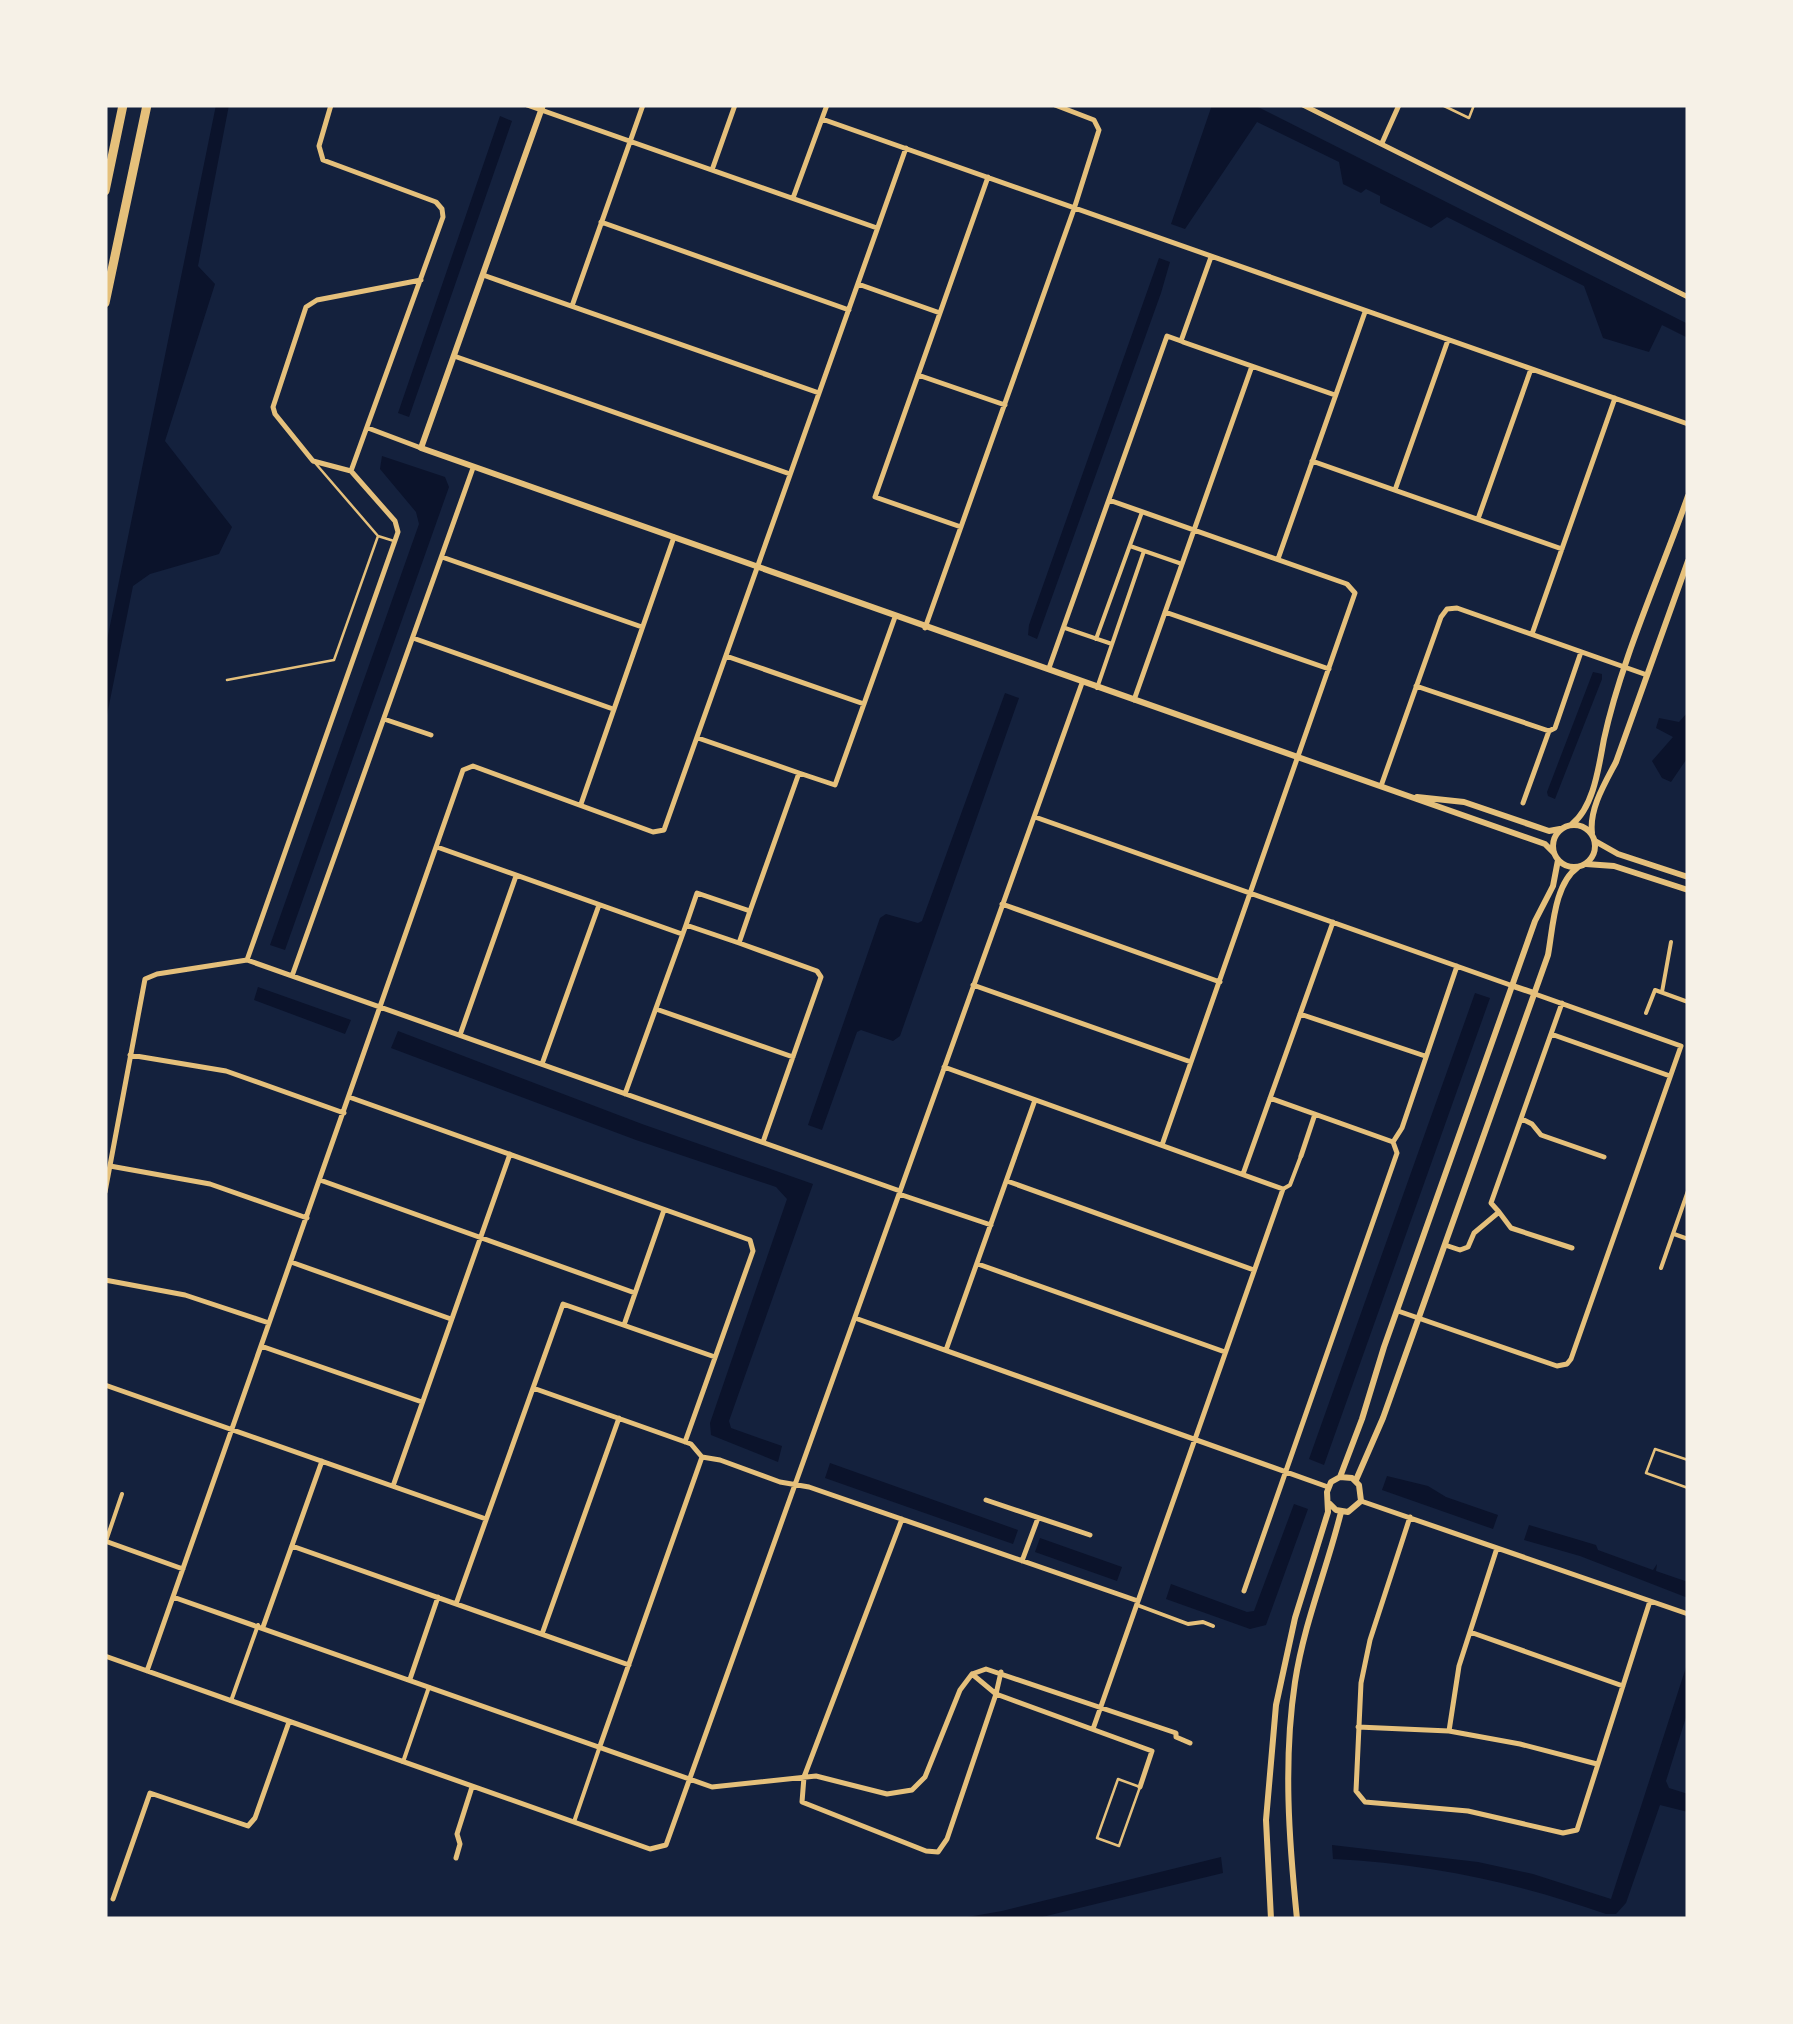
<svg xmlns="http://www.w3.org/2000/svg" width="1793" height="2024" font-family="Lato,sans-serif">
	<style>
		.water { fill: #0b132b }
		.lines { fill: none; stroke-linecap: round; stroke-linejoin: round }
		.service { stroke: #e5c07b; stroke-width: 2.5 }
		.pedestrian { stroke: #e5c07b; stroke-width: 4 }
		.minor { stroke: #e5c07b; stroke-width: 5 }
		.tertiary { stroke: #e5c07b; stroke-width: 6 }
		.secondary { stroke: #e5c07b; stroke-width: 6 }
		.motorway { stroke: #e5c07b; stroke-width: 9 }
	</style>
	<rect width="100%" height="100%" fill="#14213d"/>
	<path class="water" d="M 216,105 L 229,105 L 198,266 L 215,284 L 165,441 L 232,527 L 219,554 L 150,574 L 133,586 L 105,725 L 105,650 Z
		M 1212,105 L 1254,105 L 1688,324 L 1688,338 L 1662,325 L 1649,352 L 1603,338 L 1584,286 L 1447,217 L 1431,228 L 1380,203 L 1380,196 L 1366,189 L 1361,193 L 1343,184 L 1339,162 L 1257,122 L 1185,229 L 1171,224 Z
		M 500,116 L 512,121 L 409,417 L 398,413 Z
		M 1159,258 L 1170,262 L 1161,293 L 1037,639 L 1028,635 L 1029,625 Z
		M 382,456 L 445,477 L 449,487 L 285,950 L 270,945 L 419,524 L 416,512 L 380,469 Z
		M 1593,672 L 1602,674 L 1602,679 L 1555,799 L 1548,796 L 1547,792 Z
		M 1005,693 L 1019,698 L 900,1036 L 893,1041 L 861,1030 L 857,1032 L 822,1130 L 808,1125 L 880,918 L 886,914 L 918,923 L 922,921 Z
		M 1688,696 L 1688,757 L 1671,782 L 1662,778 L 1652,761 L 1673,737 L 1656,728 L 1659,718 L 1679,722 L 1687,713 Z
		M 258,987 L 351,1020 L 345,1034 L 254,1000 Z
		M 1475,993 L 1490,998 L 1324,1465 L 1309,1459 Z
		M 398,1031 L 642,1124 L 813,1184 L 729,1421 L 731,1428 L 782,1446 L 778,1462 L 711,1435 L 710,1423 L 787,1199 L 776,1187 L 636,1140 L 391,1048 Z
		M 830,1463 L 1018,1530 L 1013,1544 L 825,1478 Z
		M 1387,1476 L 1428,1486 L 1446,1497 L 1498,1515 L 1493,1529 L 1382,1490 Z
		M 1294,1504 L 1308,1509 L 1266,1625 L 1250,1629 L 1166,1599 L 1171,1584 L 1247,1612 L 1254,1611 Z
		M 1529,1525 L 1596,1545 L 1598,1550 L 1653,1570 L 1657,1564 L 1656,1571 L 1688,1582 L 1688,1598 L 1580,1556 L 1524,1540 Z
		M 1040,1538 L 1122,1567 L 1117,1581 L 1035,1552 Z
		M 1688,1661 L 1688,1711 L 1666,1781 L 1669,1788 L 1688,1794 L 1688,1812 L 1660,1805 L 1626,1903 L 1616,1914 L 1606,1914 C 1514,1882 1431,1864 1333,1859 L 1332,1845 L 1478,1862 L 1533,1874 L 1611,1899 Z
		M 1221,1857 L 1223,1873 L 1034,1919 L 956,1919 L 1002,1911 Z"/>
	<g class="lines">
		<path class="service" d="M 1442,105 L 1469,118 L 1474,105
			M 316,464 L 378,536 L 394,541
			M 227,680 L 334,660 L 378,536
			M 1688,1460 L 1655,1449 L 1646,1473 L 1688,1488
			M 1118,1779 L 1140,1787 L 1119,1846 L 1097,1838 Z"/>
		<path class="pedestrian" d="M 1130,546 L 1182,564
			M 1065,628 L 1112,644
			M 1096,639 L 1142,512
			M 1097,688 L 1144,551
			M 1662,992 L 1671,942
			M 1646,1013 L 1655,990 L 1688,1002
			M 1283,1189 L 1290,1185 L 1301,1156
			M 1674,1234 L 1688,1239
			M 1661,1268 L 1688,1191
			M 106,1541 L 122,1494
			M 1137,1605 L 1188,1624 L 1203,1622 L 1213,1626
			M 231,1701 L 258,1625
			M 403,1762 L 429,1687
			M 574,1822 L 600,1746"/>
		<path class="minor" d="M 527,105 L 877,228
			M 1303,105 L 1688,297
			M 822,119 L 1688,424
			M 1382,143 L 1399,105
			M 712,170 L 735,105
			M 793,198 L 827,105
			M 601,222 L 849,310
			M 483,275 L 819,393
			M 858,284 L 940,313
			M 572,306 L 643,105
			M 1183,342 L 1335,395
			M 454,356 L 790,474
			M 918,375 L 1005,405
			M 368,428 L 421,448
			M 1312,461 L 1562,549
			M 351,471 L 313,461 L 275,414 L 273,407 L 306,307 L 317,300 L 421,280
			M 1395,490 L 1448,340
			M 1109,500 L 1347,584 L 1355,593 L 1162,1145
			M 1478,519 L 1531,369
			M 961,527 L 875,497 L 988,177
			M 442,557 L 642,627
			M 1278,559 L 1365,312
			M 1165,612 L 1329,669
			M 925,628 L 1074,209 L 1099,130 L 1094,120 L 1055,105
			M 1532,634 L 1615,398
			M 413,638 L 613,709
			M 726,656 L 864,704
			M 1049,668 L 1167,336 L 1181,341 L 1211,257
			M 1416,686 L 1549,731
			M 1134,700 L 1252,366
			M 384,719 L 431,735
			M 698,738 L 799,773
			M 1381,786 L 1441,617 L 1447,609 L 1457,608 L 1647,675
			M 1523,803 L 1549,731 L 1555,728 L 1581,652
			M 581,804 L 674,537
			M 1035,817 L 1513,986
			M 437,847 L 682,934
			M 1002,904 L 1220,982
			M 750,911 L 799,773 L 835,785 L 895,617
			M 739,943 L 686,925 L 697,893 L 750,911 L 739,943 L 817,971 L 821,977 L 763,1142
			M 247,960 L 398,532 L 395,521 L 351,471 L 443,217 L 442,209 L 436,202 L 323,160 L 319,146 L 331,105
			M 292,976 L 473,468
			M 973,985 L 1191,1062
			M 656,1009 L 793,1057
			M 1300,1014 L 1425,1056
			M 1551,1034 L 1670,1076
			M 460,1035 L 516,876
			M 130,1055 L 226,1071 L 344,1113
			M 542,1064 L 599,905
			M 944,1067 L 1283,1189 L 1093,1729
			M 625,1094 L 686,925
			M 349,1097 L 750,1240 L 753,1251 L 685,1442
			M 1270,1098 L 1393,1142
			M 1522,1119 L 1532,1124 L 1541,1135 L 1604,1157
			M 1301,1156 L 1315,1114
			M 110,1166 L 210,1184 L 307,1218
			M 1243,1174 L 1333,922
			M 320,1180 L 635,1293
			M 1007,1181 L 1254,1270
			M 105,1192 L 145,979 L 157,974 L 247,960 L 900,1191
			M 899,1194 L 991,1225
			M 1499,1212 L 1511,1228 L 1572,1248
			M 1445,1245 L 1460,1250 L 1468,1247 L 1474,1233 L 1499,1212 L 1491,1203 L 1562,1003
			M 291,1262 L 451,1319
			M 978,1264 L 1225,1352
			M 105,1280 L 185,1295 L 269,1323
			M 1398,1311 L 1557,1366 L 1567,1364 L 1571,1359 L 1681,1046 L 1535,994
			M 855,1318 L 1328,1487
			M 624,1325 L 664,1210
			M 261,1346 L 422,1402
			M 946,1350 L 1035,1100
			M 105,1385 L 486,1519
			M 533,1388 L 691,1444 L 702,1457 L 720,1460 L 780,1482 L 809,1487 L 1138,1601
			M 393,1486 L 510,1154
			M 986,1500 L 1090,1535
			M 1361,1501 L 1688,1614
			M 1410,1517 L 1370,1640 L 1361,1683 L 1356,1791 L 1365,1802 L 1468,1811 L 1563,1833 L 1577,1830 L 1650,1601
			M 902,1519 L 804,1777 L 802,1802 L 926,1851 L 938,1852 L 947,1839 L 996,1694 L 1152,1751 L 1140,1787
			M 105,1541 L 183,1569
			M 292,1546 L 629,1665
			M 1022,1561 L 1038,1518
			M 1244,1591 L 1397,1153 L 1393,1142 L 1402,1128 L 1457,966
			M 173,1597 L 712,1787 L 816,1776 L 887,1794 L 912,1790 L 925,1777 L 960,1690 L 972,1674 L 986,1669 L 1176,1733 L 1176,1737 L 1190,1743
			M 456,1604 L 563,1304 L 715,1357
			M 263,1627 L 322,1461
			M 1470,1632 L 1623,1686
			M 542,1634 L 619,1418
			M 105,1656 L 650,1849 L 666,1845 L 1082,683
			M 147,1671 L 463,770 L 473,766 L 653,832 L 664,830 L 906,148
			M 972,1674 L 996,1694 L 1001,1672
			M 410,1679 L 438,1597
			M 1358,1727 L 1449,1731 L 1520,1744 L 1597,1764
			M 1449,1731 L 1459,1666 L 1497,1548
			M 600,1746 L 702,1457
			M 456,1858 L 460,1844 L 457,1834 L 472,1787
			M 113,1899 L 150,1793 L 248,1826 L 255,1818 L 289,1722"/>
		<path class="tertiary" d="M 543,105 L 421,448 L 1411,797 L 1545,844 L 1553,852
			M 1417,797 L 1464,802 L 1549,831 L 1560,829
			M 1595,841 L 1618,854 L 1688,877
			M 1586,864 L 1614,866 L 1688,890"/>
		<path class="secondary" d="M 1572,824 C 1594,807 1599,765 1604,739 C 1621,660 1661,573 1688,496
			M1553 846a21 21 0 1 1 42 0a21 21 0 1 1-42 0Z
			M 1592,833 C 1589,809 1605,783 1616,762 L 1688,561
			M 1513,986 L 1534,993
			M 1356,1480 L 1383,1418 L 1548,955 C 1553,928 1554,884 1578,867
			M 1330,1504 L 1336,1510 L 1348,1512 L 1361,1501 L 1359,1485 L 1352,1478 L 1340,1477
			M 1271,1919 L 1266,1820 L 1276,1705 L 1295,1618 L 1328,1512 L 1327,1492 L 1331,1482 L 1340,1477 L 1362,1419 L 1384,1347 L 1535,921 L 1553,886 L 1558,860
			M 1297,1919 C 1289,1840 1283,1761 1295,1682 C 1304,1623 1327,1569 1341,1512"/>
		<path class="motorway" d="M 105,191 L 123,105
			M 105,303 L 147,105"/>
	</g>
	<rect width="1793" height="2024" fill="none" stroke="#f6f1e7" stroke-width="215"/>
</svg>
